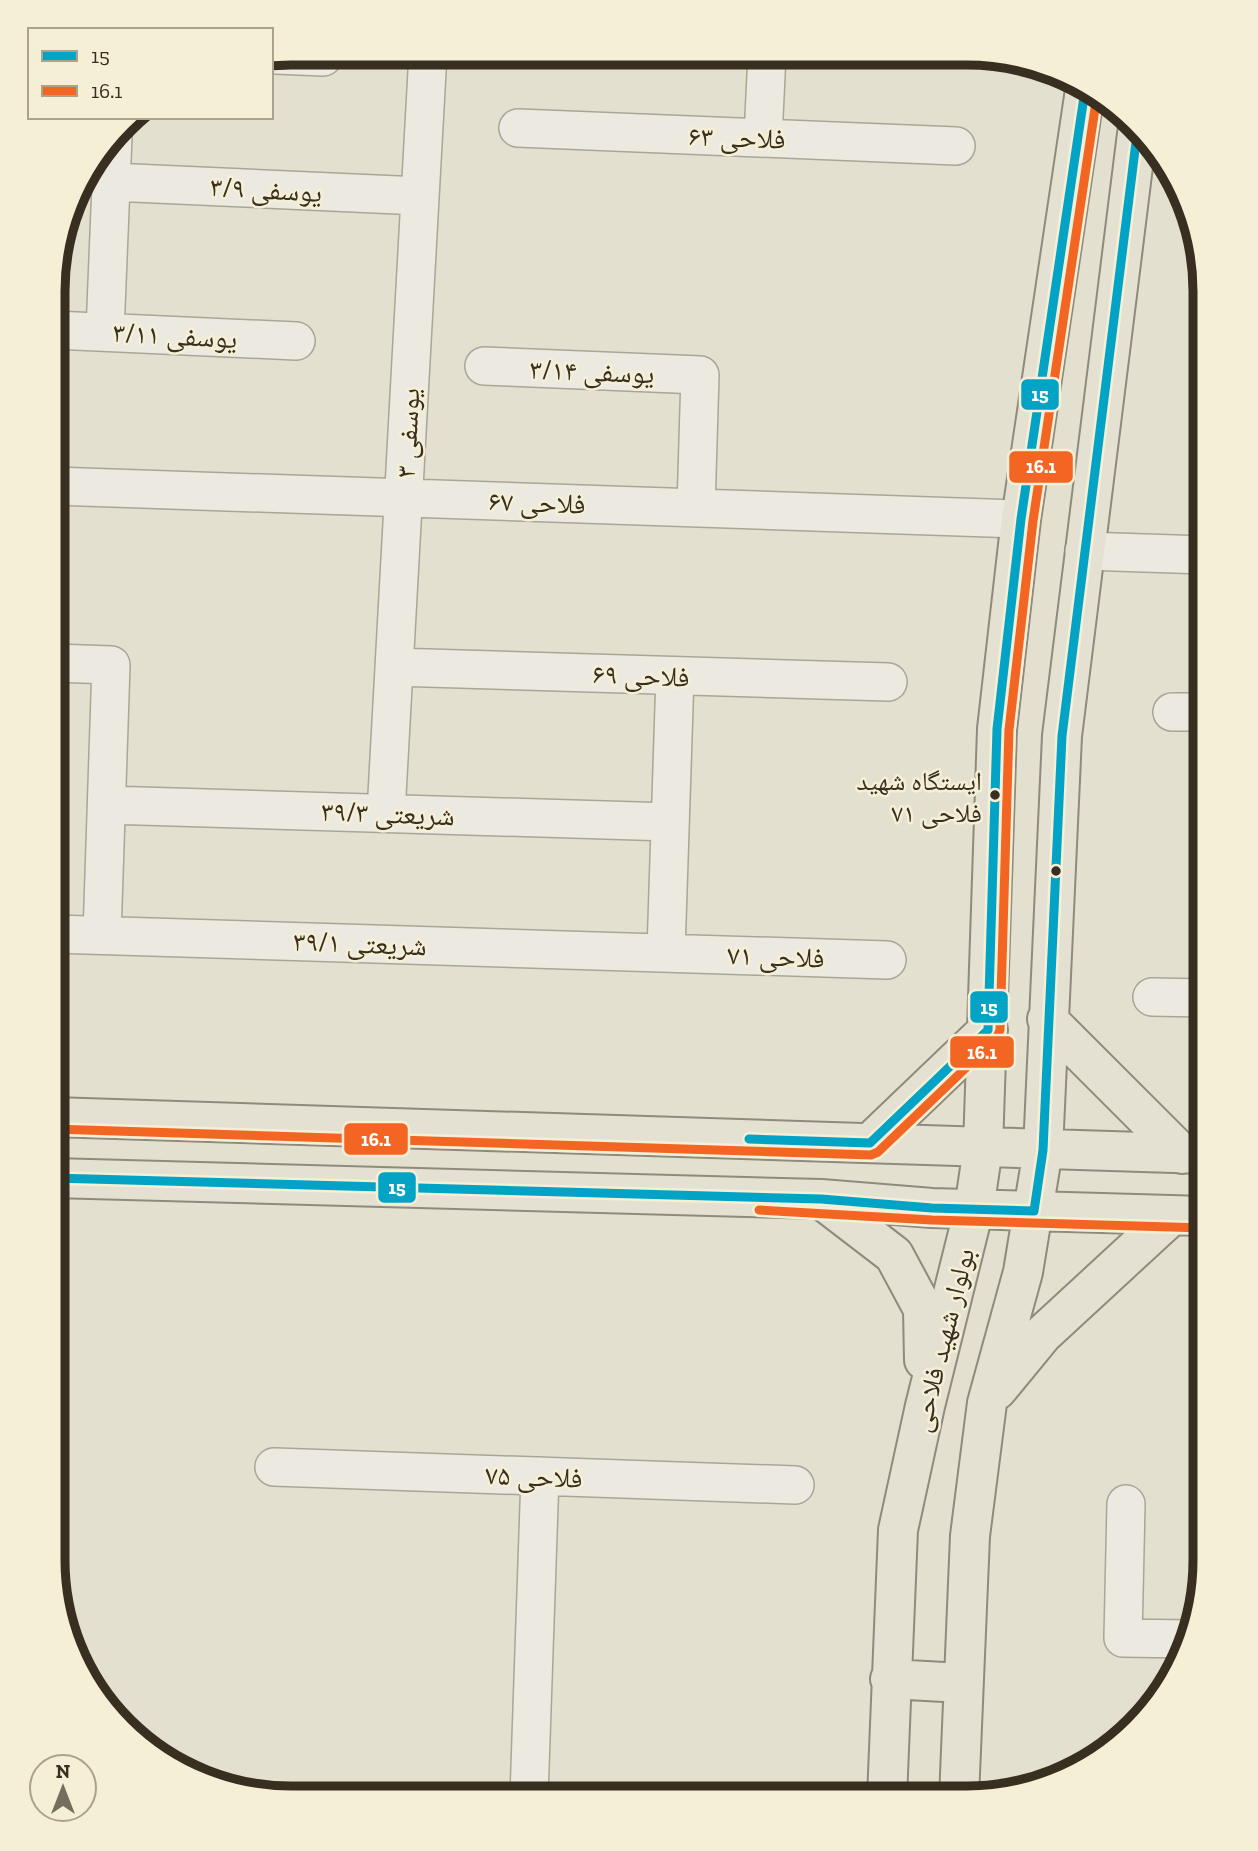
<svg xmlns="http://www.w3.org/2000/svg" width="1258" height="1851" font-family="'Zilla Slab','Noto Naskh Arabic',serif">
	<style>
		.lines { fill: none; stroke-linecap: round; stroke-linejoin: round }
		.minor-casing { stroke: #aaa597; stroke-width: 40 }
		.major-casing { stroke: #8f8a7e; stroke-width: 42 }
		.minor { stroke: #eceae0; stroke-width: 37 }
		.major { stroke: #e4e0d2; stroke-width: 38 }
		.bus-1-casing { stroke: #f5efd6; stroke-width: 14 }
		.bus-2-casing { stroke: #f5efd6; stroke-width: 14 }
		.bus-1 { stroke: #03a3c5; stroke-width: 9 }
		.bus-2 { stroke: #f26522; stroke-width: 9 }
		.bus-dot { fill: #392f20; stroke: #f5efd6; stroke-width: 2.5 }
		.labels { text-anchor: middle; stroke-width: 5; stroke-linejoin: round; paint-order: stroke }
		.bus-label { font-size: 26px; fill: #392f20; stroke: #f5efd6; text-anchor: end }
		.street-label { font-size: 28px; fill: #392f20; stroke: #f5efd6 }
		.rim { fill: none; stroke: #392f20; stroke-width: 9 }
		.line-badge { stroke: #f5efd6; stroke-width: 2.5 }
		.badge-label { font-size: 19px; text-anchor: middle; font-weight: bold; fill: #fff }
	</style>
	<rect width="100%" height="100%" fill="#e4e0cf"/>
	<g class="lines">
		<defs>
			<path id="minor" d="M 276,55 L 323,57
				M 518,128 L 956,146
				M 763,138 L 767,54
				M 111,182 L 420,196
				M 54,330 L 296,341
				M 105,332 L 113,136
				M 484,366 L 700,375 L 696,508
				M 54,486 L 1021,519
				M 1084,551 L 1205,555
				M 54,663 L 111,665 L 102,935
				M 394,667 L 888,682
				M 1172,712 L 1205,712
				M 107,805 L 670,822
				M 386,813 L 428,53
				M 54,934 L 887,960
				M 666,952 L 675,676
				M 1152,997 L 1205,998
				M 274,1467 L 795,1485
				M 1126,1504 L 1123,1638 L 1190,1639
				M 529,1797 L 540,1476"/>
			<path id="major" d="M 1047,1019 L 1182,1154
				M 53,1117 L 1205,1154
				M 870,1143 L 988,1030
				M 53,1178 L 821,1199 L 932,1208 L 1205,1216
				M 821,1199 L 894,1255 L 923,1309 L 924,1360
				M 997,1390 L 1043,1334 L 1172,1215
				M 890,1679 L 962,1683
				M 887,1798 L 898,1530 L 925,1406 L 974,1209 L 983,1148 L 997,729 L 1021,519 L 1085,90
				M 959,1798 L 970,1536 L 987,1403 L 1023,1272 L 1043,1150 L 1062,736 L 1137,134"/>
		</defs>
		<use href="#minor" class="minor-casing"/>
		<use href="#major" class="major-casing"/>
		<use href="#minor" class="minor"/>
		<use href="#major" class="major"/>
		<defs>
			<path id="bus-1" d="M 749,1139 L 870,1143 L 988,1030 L 997,729 L 1021,519 L 1085,90
				M 53,1178 L 821,1199 L 932,1208 L 1034,1211 L 1043,1150 L 1062,736 L 1137,134"/>
			<path id="bus-2" d="M 53,1129 L 871,1155 L 878,1152 L 996,1039 L 1000,1030 L 1009,730 L 1033,521 L 1097,95
				M 759,1210 L 932,1220 L 1205,1228"/>
		</defs>
		<use href="#bus-1" class="bus-1-casing"/>
		<use href="#bus-2" class="bus-2-casing"/>
		<use href="#bus-1" class="bus-1"/>
		<use href="#bus-2" class="bus-2"/>
	</g>
	<g class="bus-dot">
		<circle cx="995" cy="795" r="6"/>
		<circle cx="1056" cy="871" r="6"/>
	</g>
	<g class="labels">
		<g class="bus-label">
			<text x="982" y="790">ایستگاه شهید<tspan x="982" dy="32">فلاحی ۷۱</tspan></text>
		</g>
		<g class="street-label">
			<text transform="translate(737 137) rotate(2)" y="10">فلاحی ۶۳</text>
			<text transform="translate(266 189) rotate(3)" y="10">یوسفی ۳/۹</text>
			<text transform="translate(175 335) rotate(3)" y="10">یوسفی ۳/۱۱</text>
			<text transform="translate(592 371) rotate(2)" y="10">یوسفی ۳/۱۴</text>
			<text transform="translate(407 433) rotate(-87)" y="10">یوسفی ۳</text>
			<text transform="translate(537 502) rotate(2)" y="10">فلاحی ۶۷</text>
			<text transform="translate(641 675) rotate(2)" y="10">فلاحی ۶۹</text>
			<text transform="translate(388 813) rotate(2)" y="10">شریعتی ۳۹/۳</text>
			<text transform="translate(360 943) rotate(2)" y="10">شریعتی ۳۹/۱</text>
			<text transform="translate(776 956) rotate(2)" y="10">فلاحی ۷۱</text>
			<text transform="translate(942 1340) rotate(-76)" y="10">بولوار شهید فلاحی</text>
			<text transform="translate(534 1476) rotate(2)" y="10">فلاحی ۷۵</text>
		</g>
	</g>
	<path d="M0 0H1258V1851H0ZM291 65H967A226 226 0 0 1 1193 291V1560A226 226 0 0 1 967 1786H291A226 226 0 0 1 65 1560V291A226 226 0 0 1 291 65Z" fill="#f5efd6" fill-rule="evenodd"/>
	<path class="rim" d="M291 65H967A226 226 0 0 1 1193 291V1560A226 226 0 0 1 967 1786H291A226 226 0 0 1 65 1560V291A226 226 0 0 1 291 65Z"/>
	<g class="line-badge">
		<rect x="1020" y="378" width="40" height="33" rx="7" fill="#03a3c5"/>
		<rect x="1008" y="450" width="66" height="34" rx="7" fill="#f26522"/>
		<rect x="969" y="990" width="40" height="34" rx="7" fill="#03a3c5"/>
		<rect x="949" y="1035" width="66" height="34" rx="7" fill="#f26522"/>
		<rect x="343" y="1122" width="66" height="34" rx="7" fill="#f26522"/>
		<rect x="377" y="1171" width="40" height="33" rx="7" fill="#03a3c5"/>
	</g>
	<g class="badge-label">
		<text x="1040" y="401">15</text>
		<text x="1041" y="473">16.1</text>
		<text x="989" y="1014">15</text>
		<text x="982" y="1059">16.1</text>
		<text x="376" y="1146">16.1</text>
		<text x="397" y="1194">15</text>
	</g>
	<rect x="28" y="28" width="245" height="91" fill="#f5efd6" stroke="#aaa28d" stroke-width="2"/>
	<rect x="42" y="51" width="35" height="10" fill="#03a3c5" stroke="#aaa28d" stroke-width="2"/>
	<text x="91" y="63" font-size="21" fill="#392f20">15</text>
	<rect x="42" y="86" width="35" height="10" fill="#f26522" stroke="#aaa28d" stroke-width="2"/>
	<text x="91" y="98" font-size="21" fill="#392f20">16.1</text>
	<g transform="translate(63 1788)"><circle r="33" fill="#f5efd6" stroke="#aaa28d" stroke-width="2"/>
	<path d="M0-5L12 26L0 18L-12 26Z" fill="#756d5d"/>
	<text y="-10" font-size="19" font-weight="bold" text-anchor="middle" fill="#392f20">N</text>
	</g>
</svg>
